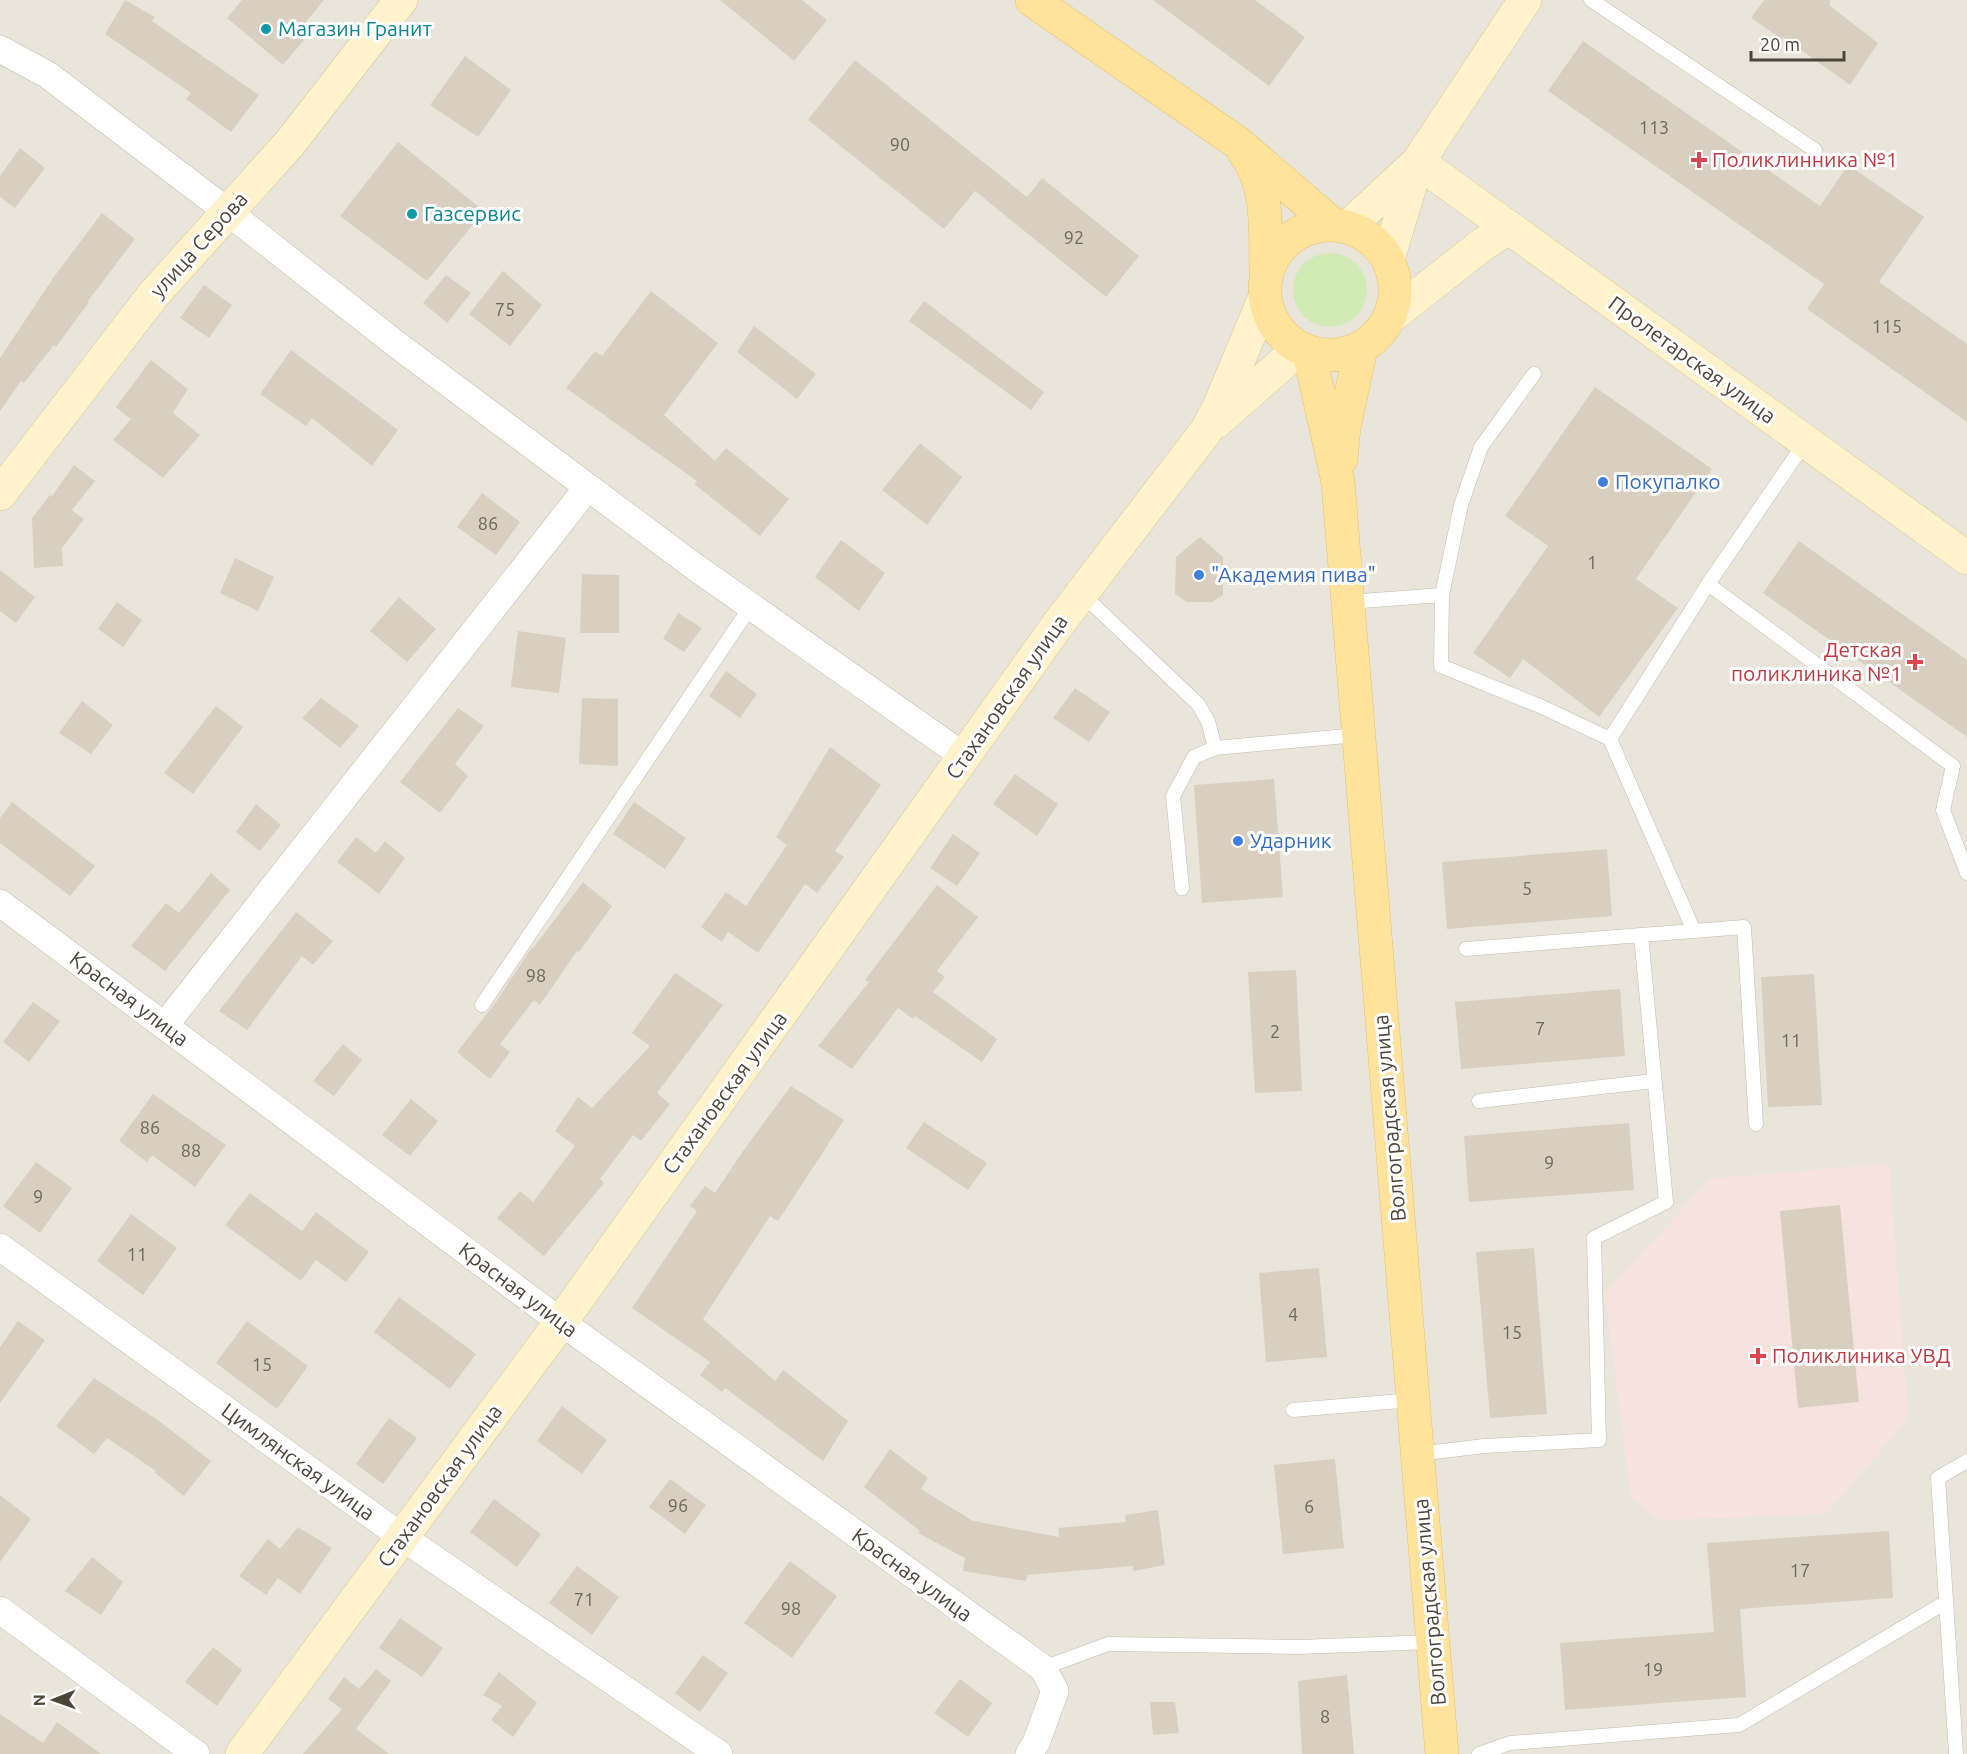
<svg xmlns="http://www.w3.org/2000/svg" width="1967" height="1754" font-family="Ubuntu,sans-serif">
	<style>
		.residential { fill: #eae5da }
		.medical { fill: #f6e3e0 }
		.green { fill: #d2eab5 }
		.building { fill: #d8cfc1 }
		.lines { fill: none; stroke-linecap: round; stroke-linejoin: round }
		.lane-casing { stroke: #c2bbae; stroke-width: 15 }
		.street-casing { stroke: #c2bbae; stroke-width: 28 }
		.secondary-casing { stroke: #d6c79b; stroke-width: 34 }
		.primary-casing { stroke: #e6c16a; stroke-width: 34 }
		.lane { stroke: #fff; stroke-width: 14 }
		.street { stroke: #fff; stroke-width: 27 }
		.secondary { stroke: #fff3cd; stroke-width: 33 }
		.primary { stroke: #ffe39c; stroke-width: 33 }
		.culture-dot { fill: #0f9aa8; stroke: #fff; stroke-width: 2 }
		.health-dot { fill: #e0444e; stroke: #fff; stroke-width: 2 }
		.shop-dot { fill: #3f7fe0; stroke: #fff; stroke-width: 2 }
		.labels { text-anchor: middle; stroke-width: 6; stroke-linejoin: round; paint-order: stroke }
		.number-label { font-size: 18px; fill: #6e675b }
		.culture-label { font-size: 21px; fill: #0d838f; stroke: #fff; text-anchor: start }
		.health-label { font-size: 21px; fill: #be3a42; stroke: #fff; text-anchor: start }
		.street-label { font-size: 21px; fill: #4b4439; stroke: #fff }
		.shop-label { font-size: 21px; fill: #366cbe; stroke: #fff; text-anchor: start }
	</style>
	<rect width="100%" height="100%" fill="#f6f3ec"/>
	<path class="residential" d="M 0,0 L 1967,0 L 1967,1754 L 0,1754 Z"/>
	<path class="medical" d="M 1889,1163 L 1908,1419 L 1826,1514 L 1660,1520 L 1631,1498 L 1605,1293 L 1710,1179 Z"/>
	<path class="green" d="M1293 290a37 37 0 1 1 74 0a37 37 0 1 1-74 0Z"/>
	<path class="building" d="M 125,0 L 155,17 L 152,21 L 259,95 L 231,132 L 186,99 L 191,93 L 105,34 Z
		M 242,0 L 324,0 L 297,33 L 304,40 L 283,65 L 227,18 Z
		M 720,0 L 802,0 L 827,20 L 794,61 Z
		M 1153,0 L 1255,0 L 1305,37 L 1269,86 Z
		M 1764,0 L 1830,0 L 1830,6 L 1878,43 L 1850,85 L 1783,37 L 1782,39 L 1751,18 Z
		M 1583,41 L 1820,206 L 1848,165 L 1924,217 L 1879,282 L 1967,344 L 1967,422 L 1807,309 L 1824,284 L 1548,91 Z
		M 465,56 L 511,90 L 478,137 L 430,105 Z
		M 855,60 L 1027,197 L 1042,178 L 1139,256 L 1106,297 L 975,191 L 944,229 L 808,120 Z
		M 398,142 L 484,211 L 427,281 L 340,216 Z
		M 20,148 L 45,168 L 15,208 L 0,197 L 0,176 Z
		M 102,213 L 135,239 L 88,301 L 89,302 L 56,347 L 54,345 L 24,383 L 21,381 L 0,411 L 0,358 L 53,278 Z
		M 503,271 L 542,305 L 510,346 L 469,314 Z
		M 446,275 L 471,293 L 447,323 L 423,303 Z
		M 204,285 L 232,305 L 209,338 L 180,318 Z
		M 651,291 L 718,343 L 664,415 L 715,461 L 726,448 L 789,499 L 760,536 L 694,484 L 697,481 L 566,388 L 595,351 L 602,356 Z
		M 924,301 L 1044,392 L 1031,410 L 909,321 Z
		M 754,326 L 816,374 L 797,399 L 737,352 Z
		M 291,350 L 398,430 L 372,466 L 312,418 L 306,426 L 260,394 Z
		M 151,360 L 188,389 L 173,413 L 200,435 L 163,478 L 113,440 L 131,419 L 116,407 Z
		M 1595,387 L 1712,469 L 1636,579 L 1678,608 L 1599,717 L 1523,659 L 1510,678 L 1473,653 L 1548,546 L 1505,516 Z
		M 920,443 L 962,477 L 927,525 L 882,490 Z
		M 74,465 L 95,481 L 72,510 L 84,519 L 62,548 L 63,566 L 34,568 L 32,518 L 50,495 L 52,496 Z
		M 482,493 L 520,522 L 496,555 L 457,527 Z
		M 1200,537 L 1223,557 L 1223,595 L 1212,602 L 1187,602 L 1175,594 L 1176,557 Z
		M 841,540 L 885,573 L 859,611 L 815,577 Z
		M 1799,541 L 1967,660 L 1967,737 L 1763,593 Z
		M 235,558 L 274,577 L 258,611 L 220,593 Z
		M 0,570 L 35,597 L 16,623 L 0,611 Z
		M 582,574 L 619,575 L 619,633 L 580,633 Z
		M 399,597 L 436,629 L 407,662 L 370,631 Z
		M 117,602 L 142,620 L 123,647 L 98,629 Z
		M 678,613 L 702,628 L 684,652 L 663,639 Z
		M 518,631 L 566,638 L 559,693 L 511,687 Z
		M 726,671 L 757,694 L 740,718 L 709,696 Z
		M 1075,688 L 1110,712 L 1089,742 L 1053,718 Z
		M 321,698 L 359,726 L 340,748 L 302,718 Z
		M 582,698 L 618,699 L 618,766 L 579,764 Z
		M 82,701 L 113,725 L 91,754 L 59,733 Z
		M 216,706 L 243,727 L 193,794 L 164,773 Z
		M 458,708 L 484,726 L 455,764 L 468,776 L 440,813 L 400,782 Z
		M 830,747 L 881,785 L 835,851 L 844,857 L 817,893 L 805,884 L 758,953 L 728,932 L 722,942 L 701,927 L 726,892 L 746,906 L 787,845 L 776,837 Z
		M 1015,774 L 1058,804 L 1037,836 L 993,804 Z
		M 1274,779 L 1283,897 L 1202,903 L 1194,785 Z
		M 12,802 L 95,866 L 70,896 L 0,843 L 0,818 Z
		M 634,802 L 686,838 L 665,869 L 613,834 Z
		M 256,804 L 281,825 L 260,851 L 236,832 Z
		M 953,834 L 980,853 L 957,886 L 930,868 Z
		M 356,837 L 376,853 L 385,841 L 405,858 L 379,894 L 337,862 Z
		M 1607,849 L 1612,916 L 1447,929 L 1442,862 Z
		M 211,873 L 230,890 L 165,971 L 131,946 L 166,903 L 179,913 Z
		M 583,882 L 612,906 L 579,952 L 577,951 L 540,1005 L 534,1000 L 500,1044 L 510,1052 L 490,1079 L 457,1052 L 496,1002 L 532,947 L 533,948 L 556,918 Z
		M 937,885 L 978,917 L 937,971 L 945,977 L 933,992 L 997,1039 L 982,1062 L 915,1016 L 913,1019 L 898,1008 L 852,1069 L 818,1046 L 869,982 L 865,980 Z
		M 296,912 L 333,941 L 313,965 L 302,956 L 247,1030 L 219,1011 Z
		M 1296,970 L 1302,1091 L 1255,1093 L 1248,972 Z
		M 675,973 L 723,1005 L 657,1093 L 670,1104 L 641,1141 L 633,1135 L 600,1179 L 604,1183 L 544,1256 L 497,1218 L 520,1191 L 533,1202 L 575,1146 L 555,1131 L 578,1097 L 592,1108 L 650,1046 L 632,1033 Z
		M 1814,974 L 1822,1105 L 1768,1107 L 1761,977 Z
		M 1620,989 L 1625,1056 L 1461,1069 L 1455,1002 Z
		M 33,1002 L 60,1021 L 29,1062 L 3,1042 Z
		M 343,1044 L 362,1060 L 334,1096 L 313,1081 Z
		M 791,1086 L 844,1120 L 778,1221 L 770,1216 L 703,1319 L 775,1381 L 783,1370 L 848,1421 L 823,1461 L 725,1388 L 722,1392 L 700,1375 L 710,1362 L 632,1308 L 697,1211 L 690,1206 L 705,1186 L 715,1193 L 743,1151 Z
		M 153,1094 L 226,1145 L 195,1187 L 152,1155 L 147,1162 L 119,1141 Z
		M 411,1099 L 438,1121 L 410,1156 L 382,1135 Z
		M 924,1122 L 987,1163 L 968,1190 L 906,1148 Z
		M 1629,1123 L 1634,1190 L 1469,1202 L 1464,1136 Z
		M 36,1162 L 72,1188 L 40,1233 L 3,1206 Z
		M 250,1193 L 302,1231 L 316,1212 L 369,1252 L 346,1282 L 316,1260 L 301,1281 L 225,1225 Z
		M 1840,1205 L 1859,1402 L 1798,1408 L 1780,1211 Z
		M 131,1214 L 177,1248 L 143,1295 L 97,1261 Z
		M 1534,1248 L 1547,1414 L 1490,1418 L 1476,1252 Z
		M 1319,1268 L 1327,1357 L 1266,1362 L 1259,1273 Z
		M 399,1297 L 476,1354 L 450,1389 L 374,1332 Z
		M 18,1321 L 45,1340 L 0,1403 L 0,1347 Z
		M 247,1321 L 308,1366 L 277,1409 L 216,1363 Z
		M 94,1378 L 159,1421 L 211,1461 L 184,1496 L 155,1473 L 156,1471 L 107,1438 L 94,1454 L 56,1426 Z
		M 562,1406 L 607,1440 L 582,1474 L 537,1441 Z
		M 389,1418 L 417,1438 L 383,1484 L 356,1464 Z
		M 890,1449 L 928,1478 L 921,1489 L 973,1521 L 1059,1537 L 1058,1528 L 1126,1522 L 1125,1515 L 1158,1510 L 1165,1565 L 1133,1571 L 1133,1566 L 1027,1575 L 1026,1581 L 963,1571 L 965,1558 L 918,1533 L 920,1531 L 864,1487 Z
		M 1335,1459 L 1344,1548 L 1283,1554 L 1274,1465 Z
		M 670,1479 L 706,1505 L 685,1534 L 649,1507 Z
		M 0,1495 L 31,1519 L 0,1562 Z
		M 494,1499 L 541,1534 L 517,1567 L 470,1532 Z
		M 298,1527 L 332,1548 L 300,1594 L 278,1578 L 266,1595 L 239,1576 L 268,1539 L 280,1549 Z
		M 1889,1531 L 1893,1598 L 1740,1609 L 1746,1697 L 1565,1710 L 1560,1643 L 1714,1632 L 1707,1543 Z
		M 92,1557 L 123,1582 L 101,1615 L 65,1591 Z
		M 790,1561 L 837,1596 L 792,1658 L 744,1623 Z
		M 577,1566 L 619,1597 L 592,1635 L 549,1603 Z
		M 400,1618 L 443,1648 L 422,1677 L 379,1648 Z
		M 213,1647 L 242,1670 L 217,1706 L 185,1682 Z
		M 703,1655 L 728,1673 L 700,1712 L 675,1693 Z
		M 376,1669 L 391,1681 L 356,1729 L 389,1754 L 303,1754 L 342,1709 L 328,1699 L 344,1677 L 359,1689 Z
		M 499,1672 L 537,1703 L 513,1737 L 491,1720 L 502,1706 L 483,1695 Z
		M 1347,1675 L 1354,1754 L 1302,1754 L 1298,1681 Z
		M 960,1679 L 992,1703 L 968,1737 L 934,1713 Z
		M 1150,1702 L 1175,1702 L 1179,1733 L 1153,1735 Z
		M 0,1714 L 43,1743 L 57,1722 L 101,1754 L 0,1754 Z"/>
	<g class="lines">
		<defs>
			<path id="lane" d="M 1591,0 L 1815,150
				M 1534,374 L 1481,447 L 1461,505 L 1442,595 L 1441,666 L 1540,706 L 1610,739 L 1708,584 L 1953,766 L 1943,810 L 1967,873
				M 1708,584 L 1806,441
				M 1082,594 L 1198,704 L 1208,721 L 1215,748
				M 1348,602 L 1442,595
				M 1610,739 L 1694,931 L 1641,935
				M 1182,888 L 1173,796 L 1194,757 L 1215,748 L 1358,735
				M 1694,931 L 1744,927 L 1756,1124
				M 482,1005 L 751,606
				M 1479,1101 L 1654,1081
				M 1293,1410 L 1413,1400
				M 1418,1454 L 1484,1446 L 1599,1440 L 1594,1238 L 1666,1202 L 1641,935 L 1466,949
				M 1043,1668 L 1108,1644 L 1299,1647 L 1433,1642
				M 1479,1754 L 1510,1743 L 1739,1725 L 1946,1602
				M 1956,1754 L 1938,1478 L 1967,1461"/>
			<path id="street" d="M 0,49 L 48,75 L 228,212 L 396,344 L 695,567 L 965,757
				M 0,903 L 561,1322 L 1043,1668 L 1055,1691 L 1036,1743 L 1029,1754
				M 165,1025 L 588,487
				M 0,1247 L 402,1537 L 719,1754
				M 0,1610 L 196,1754"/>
			<path id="secondary" d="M 1418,162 L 1967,558
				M 1348,227 L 1418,162 L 1525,0
				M 1388,259 L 1417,163
				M 1389,318 L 1483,244 L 1509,228
				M 1216,422 L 1300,348
				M 0,494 L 154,294 L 290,143 L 401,0
				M 242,1754 L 561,1322 L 1059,623 L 1206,431 L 1219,407 L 1265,297"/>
			<path id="primary" d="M 1032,0 L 1238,143 L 1332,224
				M 1244,152 C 1270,185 1265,234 1266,273
				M1265 290a65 65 0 1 1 130 0a65 65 0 1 1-130 0Z
				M 1309,352 L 1338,482 L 1442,1754
				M 1341,459 L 1344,427 L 1361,348"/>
		</defs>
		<use href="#lane" class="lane-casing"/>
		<use href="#street" class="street-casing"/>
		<use href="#secondary" class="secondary-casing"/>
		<use href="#primary" class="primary-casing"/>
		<use href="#lane" class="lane"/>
		<use href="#street" class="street"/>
		<use href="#secondary" class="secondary"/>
		<use href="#primary" class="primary"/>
	</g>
	<g class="culture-dot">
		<circle cx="266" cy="29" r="6"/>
		<circle cx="412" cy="214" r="6"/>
	</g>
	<g class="health-dot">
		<path d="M1696 151h6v6h6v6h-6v6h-6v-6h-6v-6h6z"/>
		<path d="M1912 653h6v6h6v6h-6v6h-6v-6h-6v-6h6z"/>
		<path d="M1755 1347h6v6h6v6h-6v6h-6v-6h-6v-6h6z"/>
	</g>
	<g class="shop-dot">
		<circle cx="1603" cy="482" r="6"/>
		<circle cx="1199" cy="575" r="6"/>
		<circle cx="1238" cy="841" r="6"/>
	</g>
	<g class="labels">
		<g class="number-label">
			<text x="1654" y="134">113</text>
			<text x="900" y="151">90</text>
			<text x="1074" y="244">92</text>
			<text x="505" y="316">75</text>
			<text x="1887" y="333">115</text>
			<text x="488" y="530">86</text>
			<text x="1592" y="569">1</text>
			<text x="1527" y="895">5</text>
			<text x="536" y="982">98</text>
			<text x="1540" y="1035">7</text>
			<text x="1275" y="1038">2</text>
			<text x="1791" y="1047">11</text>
			<text x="150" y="1134">86</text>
			<text x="191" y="1157">88</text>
			<text x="1549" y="1169">9</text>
			<text x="38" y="1203">9</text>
			<text x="137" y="1261">11</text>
			<text x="1293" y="1321">4</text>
			<text x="1512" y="1339">15</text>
			<text x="262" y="1371">15</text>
			<text x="678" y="1512">96</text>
			<text x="1309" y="1513">6</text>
			<text x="1800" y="1577">17</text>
			<text x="584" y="1606">71</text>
			<text x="791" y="1615">98</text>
			<text x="1653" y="1676">19</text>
			<text x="1325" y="1723">8</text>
		</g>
		<g class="culture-label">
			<text x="278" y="36">Магазин Гранит</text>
			<text x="424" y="221">Газсервис</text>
		</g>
		<g class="health-label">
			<text x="1712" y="167">Поликлинника №1</text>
			<text x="1902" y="657" text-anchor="end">Детская<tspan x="1902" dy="24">поликлиника №1</tspan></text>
			<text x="1772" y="1363">Поликлиника УВД</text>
		</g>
		<g class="street-label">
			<text transform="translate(199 245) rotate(-48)" y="7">улица Серова</text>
			<text transform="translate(1692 360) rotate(36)" y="7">Пролетарская улица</text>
			<text transform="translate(1007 697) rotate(-55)" y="7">Стахановская улица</text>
			<text transform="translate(129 999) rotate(37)" y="7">Красная улица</text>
			<text transform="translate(725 1093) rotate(-54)" y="7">Стахановская улица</text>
			<text transform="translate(1390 1118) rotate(-95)" y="7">Волгоградская улица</text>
			<text transform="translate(518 1290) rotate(37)" y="7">Красная улица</text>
			<text transform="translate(298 1462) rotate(36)" y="7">Цимлянская улица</text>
			<text transform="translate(440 1486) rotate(-54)" y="7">Стахановская улица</text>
			<text transform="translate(912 1575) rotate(36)" y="7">Красная улица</text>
			<text transform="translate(1430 1602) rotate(-95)" y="7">Волгоградская улица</text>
		</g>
		<g class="shop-label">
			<text x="1615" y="489">Покупалко</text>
			<text x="1211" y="582">"Академия пива"</text>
			<text x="1250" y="848">Ударник</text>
		</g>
	</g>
	<g transform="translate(54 1700) rotate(269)" stroke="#ffffff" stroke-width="4.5" paint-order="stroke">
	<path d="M0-4.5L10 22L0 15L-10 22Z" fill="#4b4439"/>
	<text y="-9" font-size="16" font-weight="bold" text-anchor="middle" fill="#4b4439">N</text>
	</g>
	<path d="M1751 51v9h93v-9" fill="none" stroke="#4b4439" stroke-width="3"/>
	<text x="1760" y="51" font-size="18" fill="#4b4439" stroke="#ffffff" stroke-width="4.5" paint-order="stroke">20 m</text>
</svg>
